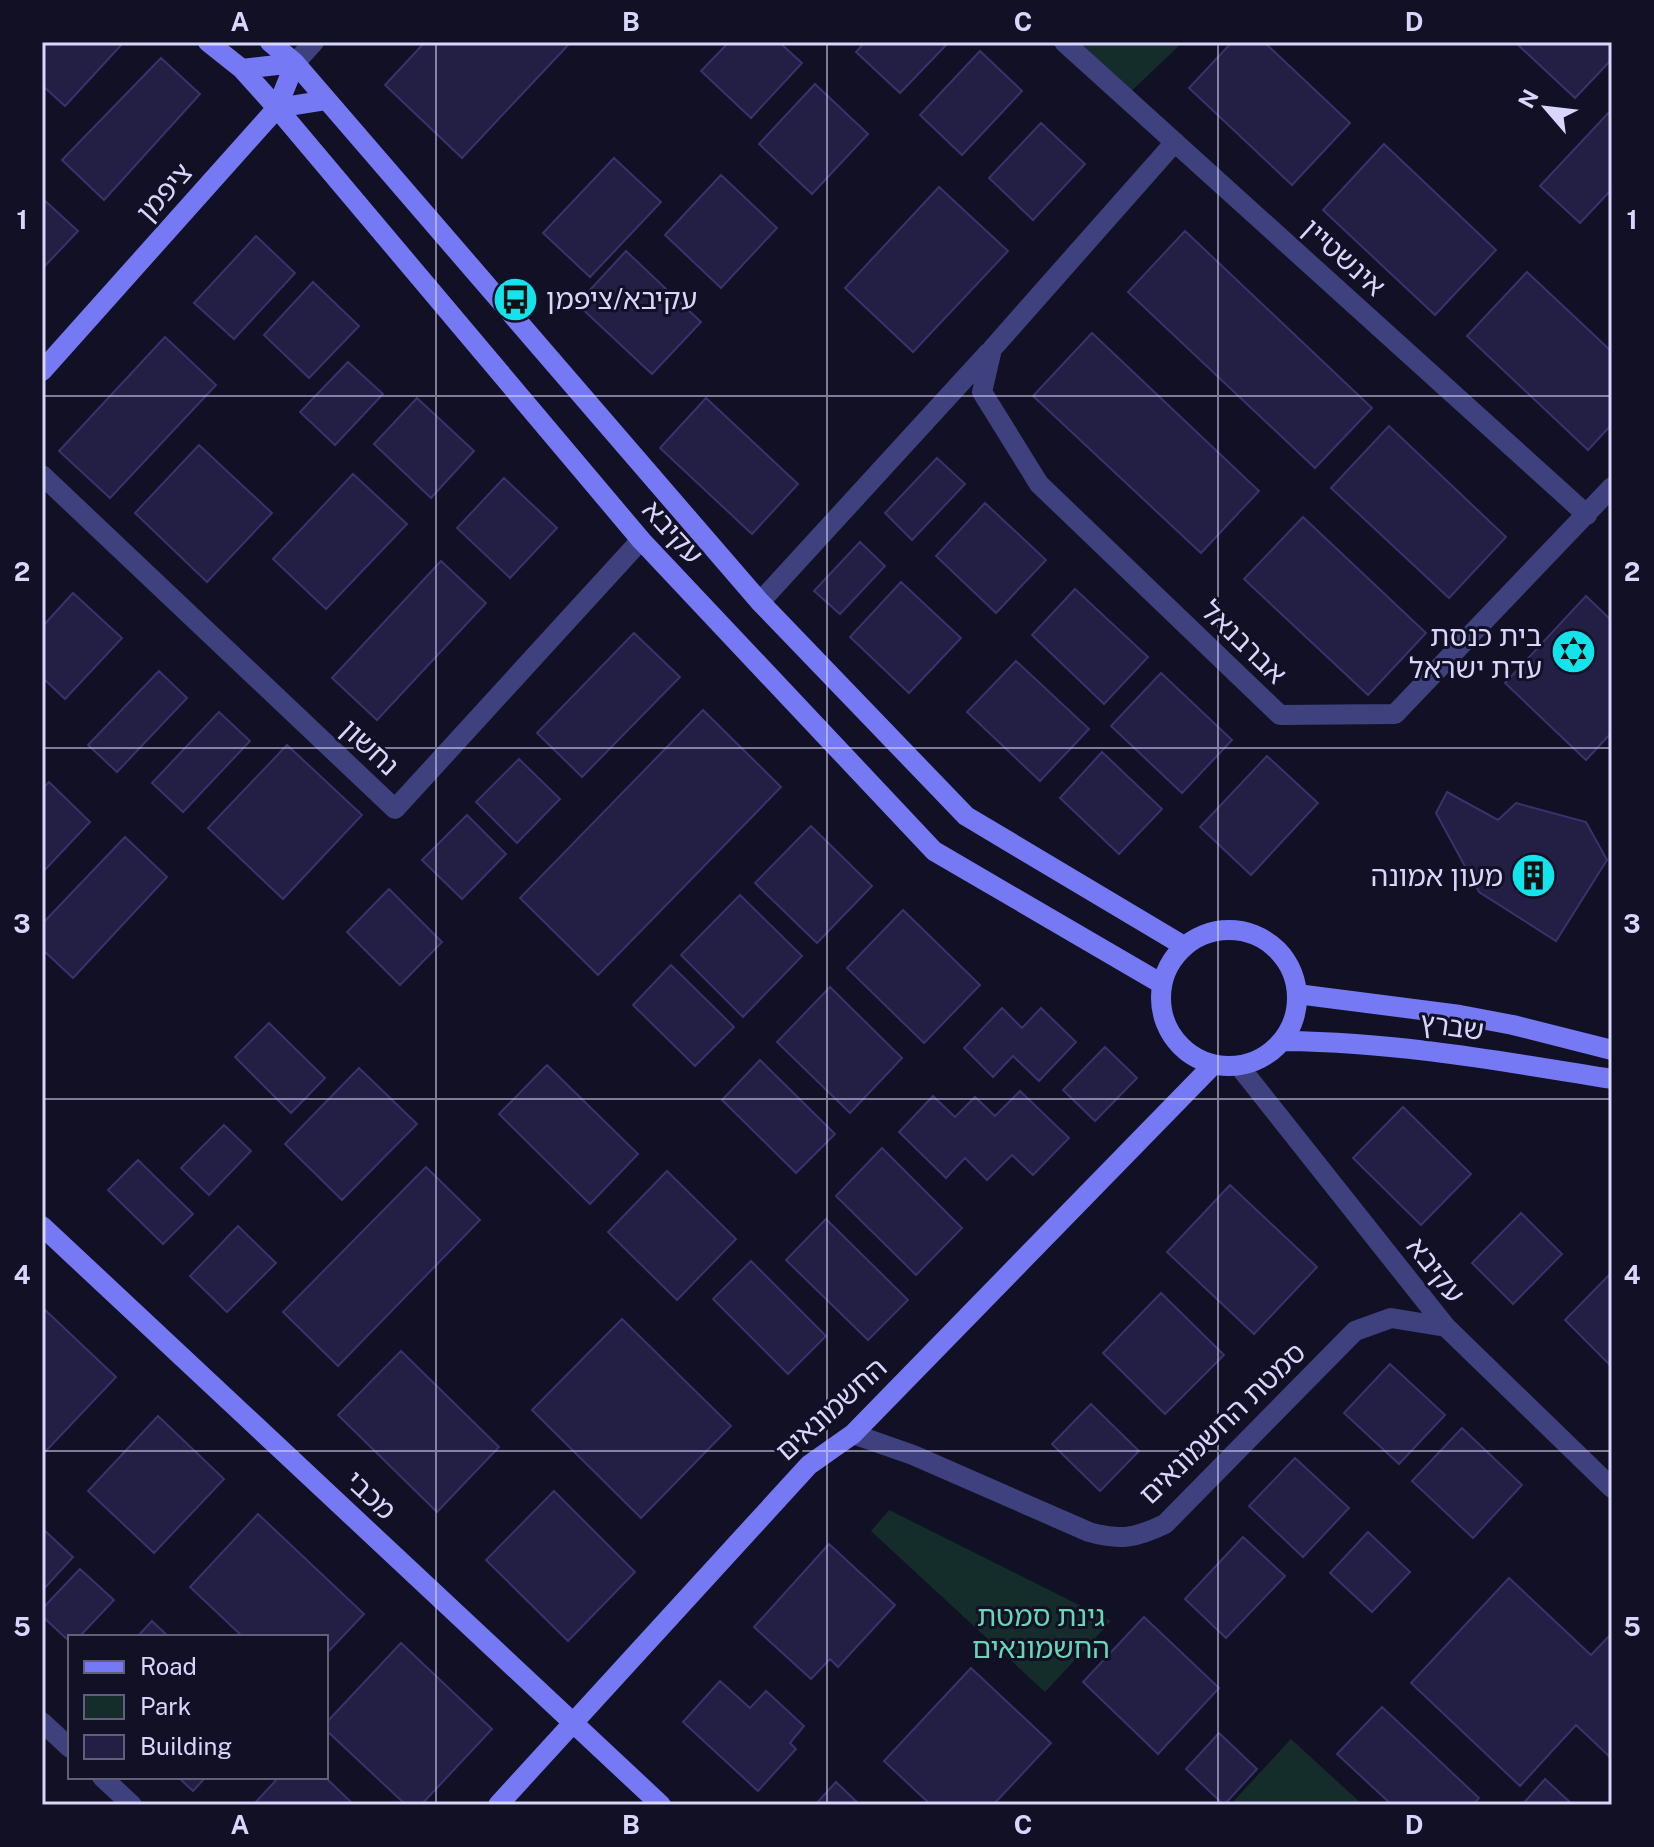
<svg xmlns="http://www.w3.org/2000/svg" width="1654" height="1847" font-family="'Public Sans','Noto Sans Hebrew',sans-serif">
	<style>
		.green { fill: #142d2b }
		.building { fill: #231e43; stroke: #3a326d; stroke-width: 2 }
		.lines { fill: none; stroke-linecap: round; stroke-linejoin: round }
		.street { stroke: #3f417f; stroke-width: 20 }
		.secondary { stroke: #757af4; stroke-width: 20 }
		.grid { fill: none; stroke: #d8d6fc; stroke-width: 2; stroke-opacity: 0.55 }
		.labels { text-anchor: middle; stroke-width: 6; stroke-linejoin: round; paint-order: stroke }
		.street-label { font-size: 28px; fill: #d8d6fc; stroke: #121024 }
		.poi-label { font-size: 28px; fill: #d8d6fc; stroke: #121024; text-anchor: end }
		.park-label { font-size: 28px; fill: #68d6b3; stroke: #121024 }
		.neatline { fill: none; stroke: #d8d6fc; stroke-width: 3 }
		.grid-label { font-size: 26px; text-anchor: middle; font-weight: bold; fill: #d8d6fc }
	</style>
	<rect width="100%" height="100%" fill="#121024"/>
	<path class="green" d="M 1064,42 L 1183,42 L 1125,97 Z
		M 889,1510 L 1111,1621 L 1045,1692 L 871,1531 Z
		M 1291,1739 L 1363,1805 L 1230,1805 Z"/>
	<path class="building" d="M 42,42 L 124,42 L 65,106 L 42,85 Z
		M 425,42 L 568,42 L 570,43 L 462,158 L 385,85 Z
		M 729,42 L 779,42 L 802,63 L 751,118 L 701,71 Z
		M 865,42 L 949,42 L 900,93 L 856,52 Z
		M 1232,42 L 1264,42 L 1350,123 L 1292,185 L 1189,88 Z
		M 1515,42 L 1612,42 L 1612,59 L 1575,98 Z
		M 980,51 L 1022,91 L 962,155 L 920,115 Z
		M 161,58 L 200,94 L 104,200 L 62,160 Z
		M 815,84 L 868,134 L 812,194 L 759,144 Z
		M 1612,109 L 1612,189 L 1580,223 L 1540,186 Z
		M 1041,123 L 1085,164 L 1033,220 L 989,178 Z
		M 1384,144 L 1496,250 L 1435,315 L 1323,210 Z
		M 614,158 L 661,202 L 590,277 L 543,233 Z
		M 721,175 L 777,228 L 721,288 L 665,235 Z
		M 939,187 L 1008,251 L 913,352 L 845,288 Z
		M 42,198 L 78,231 L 42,269 Z
		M 1185,231 L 1372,408 L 1315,468 L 1128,292 Z
		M 256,236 L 295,273 L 234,339 L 194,303 Z
		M 626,251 L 701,322 L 652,374 L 577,304 Z
		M 1527,272 L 1612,352 L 1612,424 L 1588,450 L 1467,336 Z
		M 313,282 L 359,326 L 309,378 L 264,335 Z
		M 1092,333 L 1259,491 L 1201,553 L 1033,396 Z
		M 165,337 L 216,385 L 110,498 L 59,451 Z
		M 348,362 L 383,394 L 335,445 L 300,412 Z
		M 417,398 L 474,451 L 431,498 L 374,444 Z
		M 706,398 L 798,484 L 752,534 L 660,448 Z
		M 1389,426 L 1506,537 L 1449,598 L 1331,488 Z
		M 199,445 L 272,513 L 207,582 L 135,513 Z
		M 937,458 L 965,484 L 912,540 L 885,513 Z
		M 353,474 L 407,524 L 326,609 L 273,559 Z
		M 504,478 L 557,528 L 510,578 L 457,528 Z
		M 985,503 L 1046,560 L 996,613 L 936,556 Z
		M 1303,517 L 1426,633 L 1368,695 L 1244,579 Z
		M 860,542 L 885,566 L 840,614 L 814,591 Z
		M 441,561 L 486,603 L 377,720 L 332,678 Z
		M 901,582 L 961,638 L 909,693 L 850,637 Z
		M 1075,589 L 1148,657 L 1104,704 L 1032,635 Z
		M 73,593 L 122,638 L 65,699 L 42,677 L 42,627 Z
		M 1586,596 L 1612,621 L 1612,732 L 1586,760 L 1505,683 Z
		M 634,633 L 680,677 L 582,777 L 537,733 Z
		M 1016,661 L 1089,729 L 1040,781 L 967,712 Z
		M 159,671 L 187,698 L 117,772 L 88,745 Z
		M 1161,673 L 1232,740 L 1182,793 L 1111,726 Z
		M 703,710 L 781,787 L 598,975 L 520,898 Z
		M 219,712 L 250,741 L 183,812 L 152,783 Z
		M 287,745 L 362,815 L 283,899 L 208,828 Z
		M 1102,752 L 1162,809 L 1119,854 L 1060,798 Z
		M 1267,756 L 1318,803 L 1251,875 L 1200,827 Z
		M 519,759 L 560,799 L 517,843 L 476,802 Z
		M 49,782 L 90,822 L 42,873 L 42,789 Z
		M 1447,792 L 1498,820 L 1516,803 L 1586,822 L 1607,860 L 1556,941 L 1479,892 L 1436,813 Z
		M 467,815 L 506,854 L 462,899 L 422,860 Z
		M 811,826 L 872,886 L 817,943 L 755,883 Z
		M 125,837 L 167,877 L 73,978 L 42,949 L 42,924 Z
		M 389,889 L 442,942 L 400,985 L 347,932 Z
		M 740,895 L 802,956 L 743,1017 L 681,955 Z
		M 903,910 L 980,985 L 924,1043 L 847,968 Z
		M 671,965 L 734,1027 L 695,1066 L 633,1005 Z
		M 830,987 L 902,1058 L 850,1113 L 777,1042 Z
		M 1002,1008 L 1022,1028 L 1041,1008 L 1076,1042 L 1039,1081 L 1013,1056 L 993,1077 L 964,1048 Z
		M 269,1023 L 325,1078 L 291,1113 L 235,1057 Z
		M 1105,1047 L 1137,1078 L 1095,1121 L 1063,1090 Z
		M 760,1060 L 835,1134 L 796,1173 L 722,1100 Z
		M 547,1065 L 638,1154 L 590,1204 L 499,1114 Z
		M 359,1068 L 417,1124 L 342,1200 L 285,1144 Z
		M 1020,1091 L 1069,1138 L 1033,1175 L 1012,1155 L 987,1180 L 965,1158 L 946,1178 L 899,1132 L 933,1096 L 955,1117 L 975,1097 L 995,1116 Z
		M 1403,1107 L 1471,1174 L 1421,1225 L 1353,1158 Z
		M 224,1125 L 251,1151 L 209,1195 L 181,1168 Z
		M 882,1148 L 962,1228 L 916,1275 L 836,1196 Z
		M 138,1160 L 193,1214 L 163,1244 L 108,1190 Z
		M 426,1167 L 480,1220 L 338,1366 L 283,1312 Z
		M 667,1171 L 736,1239 L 677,1300 L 608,1232 Z
		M 1230,1185 L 1317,1267 L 1254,1334 L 1167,1252 Z
		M 1521,1213 L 1562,1254 L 1513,1304 L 1472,1263 Z
		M 826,1219 L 908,1300 L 868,1340 L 786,1260 Z
		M 238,1226 L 276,1263 L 227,1312 L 190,1276 Z
		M 751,1261 L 826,1336 L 788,1374 L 713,1299 Z
		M 1612,1272 L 1612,1364 L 1611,1366 L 1565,1320 Z
		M 1161,1293 L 1224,1355 L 1165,1414 L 1103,1353 Z
		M 43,1308 L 116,1377 L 45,1452 L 42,1450 Z
		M 622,1319 L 731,1426 L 641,1518 L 532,1410 Z
		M 401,1351 L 499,1447 L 437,1512 L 338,1415 Z
		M 1390,1364 L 1445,1415 L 1399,1464 L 1344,1413 Z
		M 1091,1404 L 1139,1451 L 1100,1491 L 1052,1444 Z
		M 158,1416 L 224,1479 L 154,1553 L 88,1491 Z
		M 1462,1428 L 1522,1485 L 1473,1538 L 1412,1481 Z
		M 1295,1458 L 1349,1508 L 1303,1557 L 1249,1506 Z
		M 554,1491 L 635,1572 L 568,1641 L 486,1560 Z
		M 258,1514 L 364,1614 L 326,1654 L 326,1637 L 243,1637 L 190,1587 Z
		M 42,1528 L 73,1557 L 42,1591 Z
		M 1368,1532 L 1410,1572 L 1372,1612 L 1330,1573 Z
		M 1243,1537 L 1285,1576 L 1226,1638 L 1185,1599 Z
		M 829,1544 L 895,1605 L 838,1667 L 830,1659 L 811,1679 L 754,1627 Z
		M 80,1569 L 114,1600 L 79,1637 L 70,1637 L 70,1642 L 42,1616 L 42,1609 Z
		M 1509,1578 L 1591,1655 L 1612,1633 L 1612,1759 L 1576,1725 L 1520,1786 L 1411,1683 Z
		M 1144,1617 L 1219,1688 L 1158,1754 L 1083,1682 Z
		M 152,1621 L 169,1637 L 137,1637 Z
		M 401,1643 L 492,1729 L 421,1805 L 406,1805 L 326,1730 L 326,1723 Z
		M 971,1668 L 1051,1743 L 993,1805 L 931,1805 L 884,1761 Z
		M 720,1681 L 750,1708 L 766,1691 L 804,1726 L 790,1743 L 796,1749 L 758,1791 L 683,1722 Z
		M 1382,1707 L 1479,1798 L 1473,1805 L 1392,1805 L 1337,1754 Z
		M 1219,1733 L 1257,1769 L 1224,1805 L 1186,1769 Z
		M 178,1777 L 206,1777 L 193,1791 Z
		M 279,1777 L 325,1777 L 354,1805 L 253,1805 Z
		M 1545,1779 L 1573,1805 L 1522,1805 Z
		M 836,1782 L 860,1805 L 815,1805 Z"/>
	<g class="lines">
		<path class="street" d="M 1064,42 L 1587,515
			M 295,63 L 314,42
			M 1175,142 L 992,349 L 982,392 L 1039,484 L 1280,715 L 1395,714 L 1612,487
			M 42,475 L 395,809 L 641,540
			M 760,602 L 989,352
			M 1239,1066 L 1446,1327 L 1612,1488
			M 853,1434 L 913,1455 L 1089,1532 C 1120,1541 1136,1538 1165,1524 L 1355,1331 L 1391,1318 L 1446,1327
			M 42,1722 L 70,1748
			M 102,1777 L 132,1805"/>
		<path class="secondary" d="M 208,42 L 242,69 L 277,108 L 641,540 L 934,851 L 1162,984
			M 270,42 L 295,63 L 760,602 L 966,816 L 1184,946
			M 277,108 L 327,100
			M 42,371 L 277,108 L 295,63 L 242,69
			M1161 998a68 68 0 1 1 136 0a68 68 0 1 1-136 0Z
			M 1297,994 L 1460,1015 L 1513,1025 L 1612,1050
			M 1284,1041 C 1397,1042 1501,1061 1612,1079
			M 42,1226 L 661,1805
			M 498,1805 L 809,1465 L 853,1434 L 1213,1065"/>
	</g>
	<path class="grid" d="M 436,42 L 436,1805M 827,42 L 827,1805M 1218,42 L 1218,1805M 42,396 L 1612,396M 42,748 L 1612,748M 42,1099 L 1612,1099M 42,1451 L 1612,1451"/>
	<defs>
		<symbol id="bus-disc" viewBox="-11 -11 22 22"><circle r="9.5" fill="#13e3eb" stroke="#121024"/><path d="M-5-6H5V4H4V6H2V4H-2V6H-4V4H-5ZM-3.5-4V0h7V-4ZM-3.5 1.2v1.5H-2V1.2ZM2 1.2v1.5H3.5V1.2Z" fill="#111"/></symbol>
		<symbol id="synagogue-disc" viewBox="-11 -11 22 22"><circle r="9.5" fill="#13e3eb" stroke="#121024"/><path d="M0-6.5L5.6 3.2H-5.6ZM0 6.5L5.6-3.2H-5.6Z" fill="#111"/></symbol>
		<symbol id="building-disc" viewBox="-11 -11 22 22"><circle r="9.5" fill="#13e3eb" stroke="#121024"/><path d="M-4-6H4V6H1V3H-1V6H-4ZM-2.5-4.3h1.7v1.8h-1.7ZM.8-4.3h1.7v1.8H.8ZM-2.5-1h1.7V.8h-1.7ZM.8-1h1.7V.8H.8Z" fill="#111"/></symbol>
	</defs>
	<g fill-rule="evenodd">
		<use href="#bus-disc" x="490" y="274" width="51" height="51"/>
		<use href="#synagogue-disc" x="1548" y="626" width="51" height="51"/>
		<use href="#building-disc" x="1508" y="850" width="51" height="51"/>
	</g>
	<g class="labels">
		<g class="street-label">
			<text transform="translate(164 192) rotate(-48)" y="10">ציפמן</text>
			<text transform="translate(1344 257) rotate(42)" y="10">אינשטיין</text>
			<text transform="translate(673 532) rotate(48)" y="10">עקיבא</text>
			<text transform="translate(1244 642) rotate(44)" y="10">אברבנאל</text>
			<text transform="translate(370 747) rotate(43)" y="10">נחשון</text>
			<text transform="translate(1452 1026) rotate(8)" y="10">שברץ</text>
			<text transform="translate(1436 1270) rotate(52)" y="10">עקיבא</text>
			<text transform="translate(831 1409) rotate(-42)" y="10">החשמונאים</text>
			<text transform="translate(1222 1423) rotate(-44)" y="10">סמטת החשמונאים</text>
			<text transform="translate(371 1495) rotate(43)" y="10">מכבי</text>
		</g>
		<g class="poi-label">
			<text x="546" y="309" text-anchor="start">עקיבא/ציפמן</text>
			<text x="1542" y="646">בית כנסת<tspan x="1542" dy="32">עדת ישראל</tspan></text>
			<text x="1503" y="886">מעון אמונה</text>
		</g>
		<g class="park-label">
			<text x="1041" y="1626">גינת סמטת<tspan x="1041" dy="32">החשמונאים</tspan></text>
		</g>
	</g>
	<rect width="1654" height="1847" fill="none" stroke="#121024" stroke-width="88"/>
	<rect x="68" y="1635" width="260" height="144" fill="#121024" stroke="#615f7a" stroke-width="2"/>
	<rect x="84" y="1661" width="40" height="12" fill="#757af4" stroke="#615f7a" stroke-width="2"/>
	<text x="140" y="1675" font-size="24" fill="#d8d6fc">Road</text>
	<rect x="84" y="1695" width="40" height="24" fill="#142d2b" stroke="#615f7a" stroke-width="2"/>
	<text x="140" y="1715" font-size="24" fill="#d8d6fc">Park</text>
	<rect x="84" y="1735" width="40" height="24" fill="#231e43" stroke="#615f7a" stroke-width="2"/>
	<text x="140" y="1755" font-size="24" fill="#d8d6fc">Building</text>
	<g transform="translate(1546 108) rotate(298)" stroke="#121024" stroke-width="6" paint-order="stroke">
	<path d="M0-6L14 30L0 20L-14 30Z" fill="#d8d6fc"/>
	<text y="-12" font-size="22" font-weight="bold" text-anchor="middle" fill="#d8d6fc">N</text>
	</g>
	<rect x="44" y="44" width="1566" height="1759" class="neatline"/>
	<g class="grid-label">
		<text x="240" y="31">A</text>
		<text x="631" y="31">B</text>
		<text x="1023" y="31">C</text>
		<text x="1414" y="31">D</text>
		<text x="22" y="229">1</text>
		<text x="1632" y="229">1</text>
		<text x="22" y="581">2</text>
		<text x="1632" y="581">2</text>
		<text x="22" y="933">3</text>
		<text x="1632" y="933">3</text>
		<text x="22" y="1284">4</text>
		<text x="1632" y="1284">4</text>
		<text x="22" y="1636">5</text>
		<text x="1632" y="1636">5</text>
		<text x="240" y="1834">A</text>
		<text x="631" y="1834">B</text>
		<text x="1023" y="1834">C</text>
		<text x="1414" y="1834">D</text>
	</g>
</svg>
